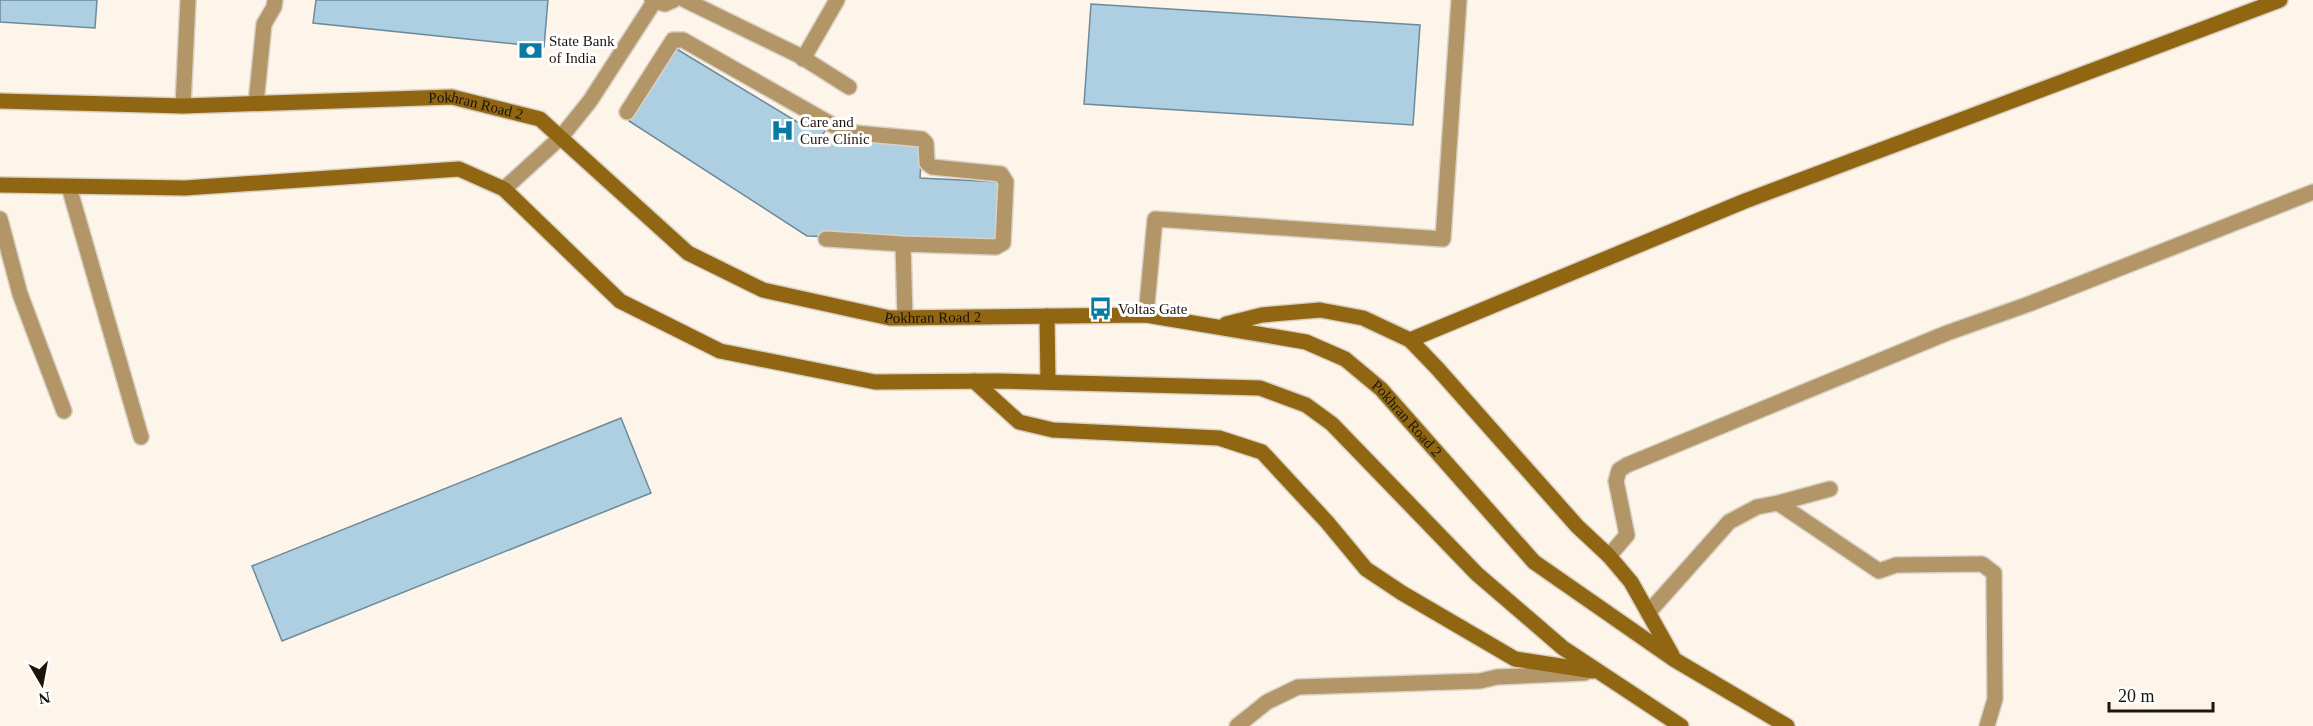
<svg xmlns="http://www.w3.org/2000/svg" width="2313" height="726" font-family="Georgia,serif">
	<style>
		.building { fill: #adcfe1; stroke: #6b8b9c; stroke-width: 1.5 }
		.lines { fill: none; stroke-linecap: round; stroke-linejoin: round }
		.lane-casing { stroke: #d9d1c5; stroke-width: 18 }
		.street-casing { stroke: #d9d1c5; stroke-width: 18 }
		.secondary-casing { stroke: #d9d1c5; stroke-width: 18 }
		.lane { stroke: #b39668; stroke-width: 15 }
		.street { stroke: #b39668; stroke-width: 15 }
		.secondary { stroke: #916613; stroke-width: 15 }
		.labels { text-anchor: middle; stroke-width: 6; stroke-linejoin: round; paint-order: stroke }
		.poi-label { font-size: 15px; fill: #1c150a; stroke: #fff; text-anchor: start }
		.street-label { font-size: 15px; fill: #1c150a; stroke: #fff }
	</style>
	<rect width="100%" height="100%" fill="#fdf5e9"/>
	<path class="building" d="M 0,0 L 97,0 L 95,28 L 0,22 Z
		M 316,0 L 548,0 L 544,47 L 313,23 Z
		M 1091,4 L 1420,25 L 1413,125 L 1084,104 Z
		M 675,48 L 799,123 L 805,113 L 826,129 L 821,138 L 922,142 L 920,178 L 1001,182 L 999,243 L 807,236 L 629,121 Z
		M 621,418 L 651,493 L 282,641 L 252,566 Z"/>
	<g class="lines">
		<defs>
			<path id="lane" d="M 183,106 L 188,0
				M 627,112 L 673,40 L 683,40 L 845,132 L 922,139 L 926,143 L 927,163 L 932,167 L 1001,174 L 1006,182 L 1003,243 L 996,247 L 903,244 L 905,318
				M 0,219 L 20,294 L 64,411
				M 826,239 L 903,244
				M 1146,315 L 1155,219 L 1443,239 L 1459,0"/>
			<path id="street" d="M 652,0 L 665,4 L 674,0
				M 685,0 L 800,56 L 849,87
				M 803,59 L 837,0
				M 256,103 L 264,24 L 274,7 L 275,0
				M 69,187 L 141,437
				M 504,189 L 561,137 L 590,101 L 654,2
				M 1778,503 L 1830,489
				M 1609,556 L 1627,535 L 1616,481 L 1619,470 L 1627,465 L 1947,333 L 2029,304 L 2313,192
				M 1648,613 L 1729,522 L 1757,507 L 1778,503 L 1879,571 L 1896,565 L 1982,564 L 1994,573 L 1995,699 L 1987,726
				M 1237,726 L 1267,702 L 1298,687 L 1480,681 L 1497,677 L 1585,673"/>
			<g id="secondary">
				<path id="s1" d="M 0,101 L 183,106 L 452,97 L 540,119 L 688,253 L 763,290 L 890,318 L 1146,315 L 1306,342 L 1345,359 L 1381,389 L 1534,562 L 1675,660 L 1787,726"/>
				<path d="M 0,185 L 185,188 L 459,169 L 504,189 L 620,301 L 720,351 L 875,382 L 998,381 L 1260,388 L 1306,405 L 1332,424 L 1477,574 L 1563,648 L 1681,726"/>
				<path d="M 1047,316 L 1048,382"/>
				<path d="M 1226,324 L 1262,315 L 1320,310 L 1363,318 L 1410,340 L 1437,368 L 1577,526 L 1609,556 L 1631,582 L 1672,655"/>
				<path d="M 1410,340 L 1745,201 L 2280,0"/>
				<path d="M 974,381 L 1019,422 L 1053,430 L 1219,438 L 1262,452 L 1327,522 L 1366,569 L 1402,593 L 1515,659 L 1593,671"/>
			</g>
		</defs>
		<use href="#lane" class="lane-casing"/>
		<use href="#street" class="street-casing"/>
		<use href="#secondary" class="secondary-casing"/>
		<use href="#lane" class="lane"/>
		<use href="#street" class="street"/>
		<use href="#secondary" class="secondary"/>
	</g>
	<defs>
		<symbol id="bank-bare" viewBox="-9 -9 18 18"><path d="M-6-4H6V4H-6ZM0-2.3a2.3 2.3 0 1 0 0 4.6a2.3 2.3 0 1 0 0-4.6Z" fill="#087aa3" stroke="#fff" stroke-width="2.5" paint-order="stroke"/></symbol>
		<symbol id="hospital-bare" viewBox="-9 -9 18 18"><path d="M-5-5h3v3.5h4V-5h3V5h-3V1.5h-4V5h-3Z" fill="#087aa3" stroke="#fff" stroke-width="2.5" paint-order="stroke"/></symbol>
		<symbol id="bus-bare" viewBox="-9 -9 18 18"><path d="M-5-6H5V4H4V6H2V4H-2V6H-4V4H-5ZM-3.5-4V0h7V-4ZM-3.5 1.2v1.5H-2V1.2ZM2 1.2v1.5H3.5V1.2Z" fill="#087aa3" stroke="#fff" stroke-width="2.5" paint-order="stroke"/></symbol>
	</defs>
	<g fill-rule="evenodd">
		<use href="#bank-bare" x="514" y="34" width="33" height="33"/>
		<use href="#hospital-bare" x="766" y="114" width="33" height="33"/>
		<use href="#bus-bare" x="1084" y="292" width="33" height="33"/>
	</g>
	<g class="labels">
		<g class="poi-label">
			<text x="549" y="46">State Bank<tspan x="549" dy="17">of India</tspan></text>
			<text x="800" y="127">Care and<tspan x="800" dy="17">Cure Clinic</tspan></text>
			<text x="1118" y="314">Voltas Gate</text>
		</g>
		<g class="street-label">
			<text dy="5" stroke="none"><textPath href="#s1" startOffset="477">Pokhran Road 2</textPath></text>
			<text dy="5" stroke="none"><textPath href="#s1" startOffset="999">Pokhran Road 2</textPath></text>
			<text dy="5" stroke="none"><textPath href="#s1" startOffset="1503">Pokhran Road 2</textPath></text>
		</g>
	</g>
	<g transform="translate(42 684) rotate(170)" stroke="#ffffff" stroke-width="4.5" paint-order="stroke">
	<path d="M0-4.5L10 22L0 15L-10 22Z" fill="#1c150a"/>
	<text y="-9" font-size="16" font-weight="bold" text-anchor="middle" fill="#1c150a">N</text>
	</g>
	<path d="M2109 702v9h104v-9" fill="none" stroke="#1c150a" stroke-width="3"/>
	<text x="2118" y="702" font-size="18" fill="#1c150a" stroke="#ffffff" stroke-width="4.5" paint-order="stroke">20 m</text>
</svg>
